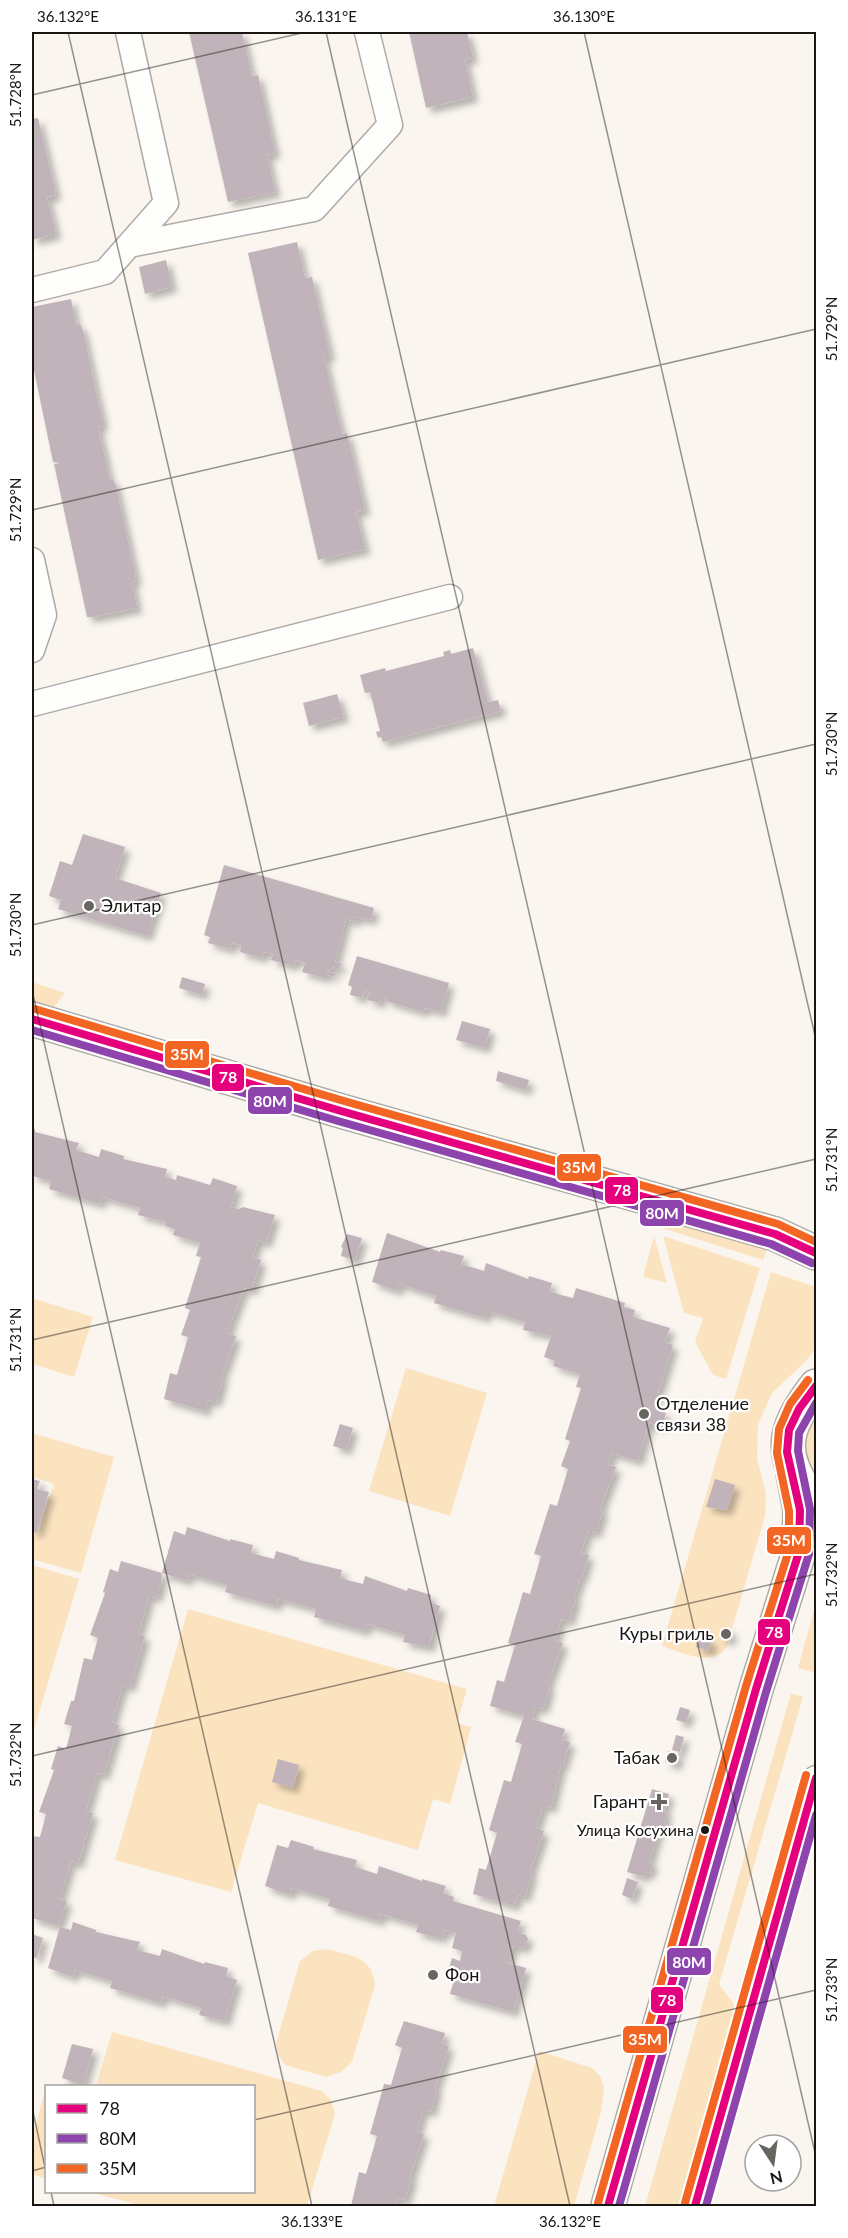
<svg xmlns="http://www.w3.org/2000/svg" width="848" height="2238" font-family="Lato,sans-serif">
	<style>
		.green { fill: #fce3c0 }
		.building { fill: #c1b3ba; filter: url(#shadow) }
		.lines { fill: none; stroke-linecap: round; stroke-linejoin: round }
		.minor-casing { stroke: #aeaaa6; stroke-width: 27 }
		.secondary-casing { stroke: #aeaaa6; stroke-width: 36 }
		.minor { stroke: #fefefd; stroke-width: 24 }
		.secondary { stroke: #fefefd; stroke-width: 33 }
		.bus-1-casing { stroke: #fff; stroke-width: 12 }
		.bus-2-casing { stroke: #fff; stroke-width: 12 }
		.bus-3-casing { stroke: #fff; stroke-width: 12 }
		.bus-1 { stroke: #e5007d; stroke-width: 8 }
		.bus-2 { stroke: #8e44ad; stroke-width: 8 }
		.bus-3 { stroke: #f26522; stroke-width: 8 }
		.ticks { fill: none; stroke: #191612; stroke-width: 1.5; stroke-opacity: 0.45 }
		.poi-dot { fill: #68645f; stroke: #fff; stroke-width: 2 }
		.bus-dot { fill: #191612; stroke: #fff; stroke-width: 2 }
		.labels { text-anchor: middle; stroke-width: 4.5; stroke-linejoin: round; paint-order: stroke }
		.bus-label { font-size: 16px; fill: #191612; stroke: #fff; text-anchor: end }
		.poi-label { font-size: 18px; fill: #191612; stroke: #fff; text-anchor: start }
		.line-badge { stroke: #fff; stroke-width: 2 }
		.badge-label { font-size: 16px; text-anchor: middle; font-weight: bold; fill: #fff }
		.neatline { fill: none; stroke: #191612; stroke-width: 2 }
		.ticks-label { font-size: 15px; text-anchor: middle; fill: #191612 }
	</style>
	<defs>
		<filter id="shadow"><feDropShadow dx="5.5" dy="5.5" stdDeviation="3" flood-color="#0004"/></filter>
	</defs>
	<rect width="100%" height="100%" fill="#faf5ef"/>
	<path class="green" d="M 32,982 L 65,993 L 54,1007 L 32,1001 Z
		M 666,1217 L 767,1249 L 763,1260 L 662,1228 Z
		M 654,1236 L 667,1283 L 643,1277 Z
		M 663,1236 L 760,1268 L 726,1379 L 713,1375 L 695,1342 L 703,1318 L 684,1313 Z
		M 771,1272 L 816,1287 L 815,1349 L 805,1362 L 772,1393 L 758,1425 L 757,1459 L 766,1493 L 765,1516 L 727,1646 C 714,1669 681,1652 662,1646 Z
		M 32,1298 L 93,1317 L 74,1377 L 32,1364 Z
		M 406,1368 L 487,1393 L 450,1516 L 369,1491 Z
		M 816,1416 L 816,1478 C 803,1460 798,1434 816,1416 Z
		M 32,1433 L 114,1457 L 81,1573 L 32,1559 L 32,1531 L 37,1532 L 54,1484 L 32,1477 Z
		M 32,1565 L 79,1579 L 32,1736 Z
		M 816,1603 L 816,1673 L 798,1668 Z
		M 188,1609 L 467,1689 L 457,1723 L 471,1727 L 450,1804 L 433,1799 L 418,1850 L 258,1803 L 231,1892 L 115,1860 Z
		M 791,1693 L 803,1697 L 719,1984 L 741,2014 L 681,2206 L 645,2206 Z
		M 328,1949 C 353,1957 372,1956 375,1985 L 352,2062 L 341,2072 L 326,2077 L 285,2065 L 278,2054 L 276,2043 L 300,1961 L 313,1951 Z
		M 112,2032 L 322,2091 L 331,2100 L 335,2114 L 307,2206 L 142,2206 L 90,2192 L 254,2192 L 254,2086 L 96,2086 Z
		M 539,2051 L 592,2068 L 600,2076 L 604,2087 L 601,2112 L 574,2206 L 494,2206 Z
		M 46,2087 L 46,2179 L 32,2174 L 32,2138 Z"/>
	<path class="building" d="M 189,32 L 242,32 L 252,77 L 258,75 L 275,153 L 267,155 L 275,192 L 228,202 Z
		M 409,32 L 467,32 L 473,58 L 465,60 L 473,97 L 426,108 Z
		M 38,118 L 56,195 L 47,197 L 56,234 L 32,240 L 32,119 Z
		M 297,242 L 305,278 L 312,277 L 330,356 L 324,357 L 342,434 L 347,433 L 365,510 L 356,512 L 365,549 L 318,560 L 248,253 Z
		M 166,260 L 172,287 L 145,294 L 139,267 Z
		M 71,299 L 76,325 L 80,324 L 83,331 L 102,419 L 102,426 L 98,427 L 110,480 L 113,479 L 116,486 L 135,573 L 136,581 L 132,582 L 137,608 L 93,617 L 87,617 L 54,464 L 60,463 L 53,462 L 32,361 L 32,307 Z
		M 473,648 L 488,702 L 498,700 L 501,711 L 383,742 L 381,737 L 378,738 L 376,732 L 380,731 L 370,692 L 365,693 L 360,675 L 385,668 L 386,671 L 444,656 L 443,652 L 450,650 L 451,654 Z
		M 337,694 L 344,717 L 309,726 L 303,703 Z
		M 83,834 L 125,847 L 115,878 L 161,893 L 147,936 L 58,909 L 61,900 L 49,896 L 60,861 L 72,865 Z
		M 224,865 L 374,908 L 371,920 L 356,917 L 355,922 L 346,919 L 335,962 L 341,963 L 339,969 L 333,967 L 332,970 L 327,969 L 326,971 L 335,973 L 334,977 L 325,974 L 325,978 L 302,972 L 305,963 L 295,960 L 294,966 L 271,960 L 273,954 L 264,952 L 262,958 L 240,952 L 241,945 L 232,943 L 231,949 L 208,943 L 210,937 L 204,935 Z
		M 357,956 L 449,983 L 441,1012 L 425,1008 L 423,1012 L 403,1006 L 386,1001 L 387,997 L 382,995 L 380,1003 L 367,1000 L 370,992 L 365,990 L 362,998 L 350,995 L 352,987 L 348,985 Z
		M 182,977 L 205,984 L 202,995 L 179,988 Z
		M 462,1021 L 490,1029 L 485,1048 L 456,1040 Z
		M 498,1071 L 529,1080 L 526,1090 L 496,1081 Z
		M 32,1128 L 35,1129 L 35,1132 L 79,1143 L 76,1150 L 99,1157 L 101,1149 L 124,1156 L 123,1159 L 167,1169 L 165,1177 L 176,1180 L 177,1175 L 210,1185 L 213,1178 L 237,1186 L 231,1207 L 239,1209 L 243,1207 L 275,1215 L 266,1243 L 258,1240 L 253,1257 L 261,1260 L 252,1290 L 244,1288 L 231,1322 L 228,1334 L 236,1336 L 221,1378 L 223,1379 L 216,1402 L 208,1400 L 205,1411 L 164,1399 L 170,1373 L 177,1375 L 188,1337 L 181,1335 L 190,1310 L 185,1308 L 201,1257 L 196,1256 L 200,1243 L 173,1235 L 175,1229 L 165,1226 L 166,1222 L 138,1215 L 140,1208 L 102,1197 L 100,1204 L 49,1189 L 51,1181 L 32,1176 Z
		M 387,1233 L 440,1252 L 441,1250 L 464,1256 L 461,1264 L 484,1271 L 486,1263 L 528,1279 L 529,1276 L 552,1283 L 550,1291 L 561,1295 L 573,1298 L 576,1288 L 625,1303 L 624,1307 L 635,1310 L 633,1317 L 670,1328 L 665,1342 L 673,1345 L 653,1409 L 666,1413 L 662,1426 L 649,1423 L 638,1461 L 612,1453 L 608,1465 L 616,1467 L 600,1509 L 603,1510 L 596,1533 L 588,1531 L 581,1553 L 589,1555 L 582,1578 L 580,1578 L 574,1598 L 576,1598 L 569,1621 L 561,1619 L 555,1641 L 563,1643 L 547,1686 L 550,1686 L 543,1709 L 535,1707 L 532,1719 L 565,1729 L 562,1740 L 570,1742 L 563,1765 L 561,1765 L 551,1808 L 543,1806 L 536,1828 L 544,1831 L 530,1873 L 532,1874 L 525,1897 L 518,1895 L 514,1906 L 473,1894 L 479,1868 L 486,1870 L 497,1833 L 489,1830 L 504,1780 L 511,1782 L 522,1744 L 515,1742 L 524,1716 L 490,1706 L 497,1680 L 504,1682 L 515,1645 L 508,1643 L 523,1592 L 530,1594 L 541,1556 L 534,1554 L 550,1504 L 557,1506 L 568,1469 L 561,1466 L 570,1441 L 565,1439 L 581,1388 L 576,1387 L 580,1374 L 553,1366 L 555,1361 L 544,1357 L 551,1336 L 523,1330 L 525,1322 L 487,1311 L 485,1318 L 434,1303 L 436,1296 L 399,1284 L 397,1291 L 372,1282 Z
		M 347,1234 L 362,1238 L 355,1260 L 341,1256 L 343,1248 L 341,1247 Z
		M 340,1424 L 353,1428 L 346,1450 L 333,1446 Z
		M 32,1479 L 40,1481 L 37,1489 L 49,1492 L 37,1533 L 32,1531 Z
		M 715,1479 L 735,1485 L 727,1510 L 706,1507 Z
		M 187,1527 L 230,1541 L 230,1539 L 253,1545 L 251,1553 L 274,1559 L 276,1551 L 299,1558 L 299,1560 L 342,1570 L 340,1578 L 363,1584 L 365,1576 L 407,1591 L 408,1588 L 431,1595 L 429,1602 L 440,1606 L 429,1647 L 403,1642 L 405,1635 L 367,1624 L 365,1631 L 314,1617 L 316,1609 L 278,1599 L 276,1606 L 225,1592 L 227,1585 L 189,1574 L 187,1581 L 162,1573 L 174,1531 L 185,1535 Z
		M 121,1561 L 162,1573 L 161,1584 L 156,1598 L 149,1596 L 144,1615 L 138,1634 L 145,1636 L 130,1687 L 123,1685 L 112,1722 L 119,1725 L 104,1775 L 97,1773 L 86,1811 L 93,1813 L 78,1864 L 71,1861 L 60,1899 L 67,1901 L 58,1926 L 32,1918 L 32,1836 L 40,1837 L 46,1814 L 39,1812 L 54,1770 L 51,1769 L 58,1746 L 66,1749 L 72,1726 L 64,1724 L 71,1701 L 74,1701 L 84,1658 L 92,1660 L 98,1638 L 90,1635 L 105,1593 L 103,1592 L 110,1569 L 118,1572 Z
		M 723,1628 L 732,1630 L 729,1641 L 720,1638 Z
		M 699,1636 L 712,1640 L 709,1651 L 696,1647 Z
		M 680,1707 L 690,1710 L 686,1723 L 676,1720 Z
		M 676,1735 L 684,1737 L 680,1752 L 672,1750 Z
		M 668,1751 L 679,1754 L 676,1765 L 665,1762 Z
		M 278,1759 L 299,1765 L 293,1788 L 272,1782 Z
		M 652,1789 L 669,1794 L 664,1812 L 667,1813 L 663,1829 L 659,1828 L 649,1862 L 653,1863 L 650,1873 L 646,1872 L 645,1877 L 627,1872 Z
		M 291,1840 L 314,1847 L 313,1849 L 357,1860 L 355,1867 L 377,1874 L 379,1866 L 422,1881 L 422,1879 L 446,1886 L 443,1893 L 454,1897 L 453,1901 L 521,1921 L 517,1932 L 526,1935 L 528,1939 L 524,1948 L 513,1946 L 508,1963 L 526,1968 L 513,2012 L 450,1994 L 456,1973 L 448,1971 L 452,1958 L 460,1961 L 462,1951 L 452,1948 L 456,1933 L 445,1930 L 442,1938 L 431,1936 L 416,1932 L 418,1925 L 381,1914 L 379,1921 L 328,1906 L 330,1899 L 292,1888 L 290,1895 L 265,1886 L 277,1845 L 288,1848 Z
		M 627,1878 L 638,1882 L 632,1899 L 622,1895 Z
		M 73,1922 L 96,1930 L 96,1932 L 140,1942 L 137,1950 L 160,1956 L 162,1949 L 204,1964 L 205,1962 L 228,1968 L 226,1976 L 237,1980 L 225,2021 L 199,2015 L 201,2008 L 163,1996 L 161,2003 L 110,1988 L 112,1981 L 75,1970 L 73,1977 L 48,1968 L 60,1927 L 71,1930 Z
		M 32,1934 L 43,1938 L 37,1958 L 32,1957 Z
		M 404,2021 L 445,2033 L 442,2044 L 449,2046 L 435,2088 L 437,2089 L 431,2112 L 423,2110 L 417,2132 L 424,2134 L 410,2177 L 412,2178 L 405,2200 L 398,2198 L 395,2206 L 351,2206 L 359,2172 L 366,2174 L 377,2136 L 370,2134 L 384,2084 L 391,2085 L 402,2048 L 395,2045 Z
		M 72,2044 L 93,2049 L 83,2085 L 62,2078 Z"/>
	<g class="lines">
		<defs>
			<path id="minor" d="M 129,245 L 314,209 L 390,125 L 367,32
				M 32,290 L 105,272 L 166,203 L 128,32
				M 32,560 L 44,615 L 32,650
				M 32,704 L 450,597
				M 695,2206 L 816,1778"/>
			<path id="secondary" d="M 32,1019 L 341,1111 L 775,1234 L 816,1253
				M 805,1490 C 776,1449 788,1423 816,1386
				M 608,2206 L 756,1689 L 799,1552 L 800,1510 L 793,1473"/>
		</defs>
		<use href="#minor" class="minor-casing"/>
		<use href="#secondary" class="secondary-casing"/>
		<use href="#minor" class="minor"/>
		<use href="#secondary" class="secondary"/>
		<defs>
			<path id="bus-1" d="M 32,1019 L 341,1111 L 775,1234 L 816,1253
				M 608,2206 L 756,1689 L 799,1552 L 800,1510 L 787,1452 L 789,1430 L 799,1409 L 816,1386
				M 695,2206 L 816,1778"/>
			<path id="bus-2" d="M 32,1030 L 338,1121 L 771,1244 L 812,1263
				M 619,2206 L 766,1692 L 809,1554 L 810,1509 L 798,1451 L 799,1433 L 816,1403
				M 706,2206 L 816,1815"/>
			<path id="bus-3" d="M 35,1009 L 344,1101 L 778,1224 L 816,1242
				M 598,2203 L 746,1686 L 789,1550 L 789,1511 L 777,1453 L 779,1429 L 790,1404 L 808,1380
				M 685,2203 L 806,1775"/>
		</defs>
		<use href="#bus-1" class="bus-1-casing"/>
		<use href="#bus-2" class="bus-2-casing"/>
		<use href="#bus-3" class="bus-3-casing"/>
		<use href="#bus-1" class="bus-1"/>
		<use href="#bus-2" class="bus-2"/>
		<use href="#bus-3" class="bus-3"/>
	</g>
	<path class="ticks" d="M 68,32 L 570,2206M 326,32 L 816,2157M 584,32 L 816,1040M 32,95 L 306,32M 32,510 L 816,329M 32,925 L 816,744M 32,990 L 312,2206M 32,1340 L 816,1159M 32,1756 L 816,1574M 32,2107 L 46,2172M 254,2120 L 816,1990M 32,2171 L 46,2167M 51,2192 L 54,2206"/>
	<g class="poi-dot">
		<circle cx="89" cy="906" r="6"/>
		<circle cx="644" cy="1414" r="6"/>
		<circle cx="726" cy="1634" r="6"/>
		<circle cx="672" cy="1758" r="6"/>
		<path d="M656 1793h6v6h6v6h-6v6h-6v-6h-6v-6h6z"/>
		<circle cx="433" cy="1975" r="6"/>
	</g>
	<circle class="bus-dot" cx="705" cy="1830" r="5"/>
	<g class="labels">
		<g class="bus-label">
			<text x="694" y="1836">Улица Косухина</text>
		</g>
		<g class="poi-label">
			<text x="101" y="912">Элитар</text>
			<text x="656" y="1410">Отделение<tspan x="656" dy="21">связи 38</tspan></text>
			<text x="714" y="1640" text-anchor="end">Куры гриль</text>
			<text x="660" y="1764" text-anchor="end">Табак</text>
			<text x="647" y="1808" text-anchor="end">Гарант</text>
			<text x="445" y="1981">Фон</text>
		</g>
	</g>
	<g class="line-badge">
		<rect x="164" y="1040" width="46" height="29" rx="6" fill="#f26522"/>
		<rect x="211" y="1063" width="34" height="29" rx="6" fill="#e5007d"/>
		<rect x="247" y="1086" width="46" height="29" rx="6" fill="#8e44ad"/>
		<rect x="556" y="1153" width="46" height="29" rx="6" fill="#f26522"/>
		<rect x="604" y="1176" width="35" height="29" rx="6" fill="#e5007d"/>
		<rect x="639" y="1199" width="46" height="28" rx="6" fill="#8e44ad"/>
		<rect x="766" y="1526" width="46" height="29" rx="6" fill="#f26522"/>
		<rect x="757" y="1618" width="34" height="28" rx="6" fill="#e5007d"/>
		<rect x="666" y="1947" width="46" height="29" rx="6" fill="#8e44ad"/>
		<rect x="650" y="1986" width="34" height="28" rx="6" fill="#e5007d"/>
		<rect x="622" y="2025" width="46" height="29" rx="6" fill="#f26522"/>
	</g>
	<g class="badge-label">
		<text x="187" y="1060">35М</text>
		<text x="228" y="1083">78</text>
		<text x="270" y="1107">80М</text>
		<text x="579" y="1173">35М</text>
		<text x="622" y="1196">78</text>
		<text x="662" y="1219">80М</text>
		<text x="789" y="1546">35М</text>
		<text x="774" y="1638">78</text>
		<text x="689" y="1968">80М</text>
		<text x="667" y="2006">78</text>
		<text x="645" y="2045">35М</text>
	</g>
	<rect width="848" height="2238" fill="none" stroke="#ffffff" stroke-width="66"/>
	<rect x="45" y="2085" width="210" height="108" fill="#ffffff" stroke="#a3a2a0" stroke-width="1.5"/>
	<rect x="57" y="2104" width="30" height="9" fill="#e5007d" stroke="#a3a2a0" stroke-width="1.5"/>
	<text x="99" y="2115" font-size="18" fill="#191612">78</text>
	<rect x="57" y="2134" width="30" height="9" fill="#8e44ad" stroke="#a3a2a0" stroke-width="1.5"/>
	<text x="99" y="2145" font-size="18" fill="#191612">80М</text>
	<rect x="57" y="2164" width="30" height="9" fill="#f26522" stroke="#a3a2a0" stroke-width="1.5"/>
	<text x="99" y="2175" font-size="18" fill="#191612">35М</text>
	<g transform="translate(773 2163) rotate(167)"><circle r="28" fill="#ffffff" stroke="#a3a2a0" stroke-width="1.5"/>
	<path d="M0-4.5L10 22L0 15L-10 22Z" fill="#68645f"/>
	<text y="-9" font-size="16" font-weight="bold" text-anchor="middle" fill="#191612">N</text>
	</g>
	<rect x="33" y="33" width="782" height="2172" class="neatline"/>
	<g class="ticks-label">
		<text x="68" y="22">36.132°E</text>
		<text x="326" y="22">36.131°E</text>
		<text x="584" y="22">36.130°E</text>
		<text transform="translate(16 95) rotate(-90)" y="5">51.728°N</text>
		<text transform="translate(832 329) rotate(-90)" y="5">51.729°N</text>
		<text transform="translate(16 510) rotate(-90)" y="5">51.729°N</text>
		<text transform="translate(832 744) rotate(-90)" y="5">51.730°N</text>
		<text transform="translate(16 925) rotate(-90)" y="5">51.730°N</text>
		<text transform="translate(832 1160) rotate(-90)" y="5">51.731°N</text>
		<text transform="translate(16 1340) rotate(-90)" y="5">51.731°N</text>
		<text transform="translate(832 1575) rotate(-90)" y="5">51.732°N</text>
		<text transform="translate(16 1755) rotate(-90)" y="5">51.732°N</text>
		<text transform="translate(832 1990) rotate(-90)" y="5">51.733°N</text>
		<text x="312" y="2227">36.133°E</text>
		<text x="570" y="2227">36.132°E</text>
	</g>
</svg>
